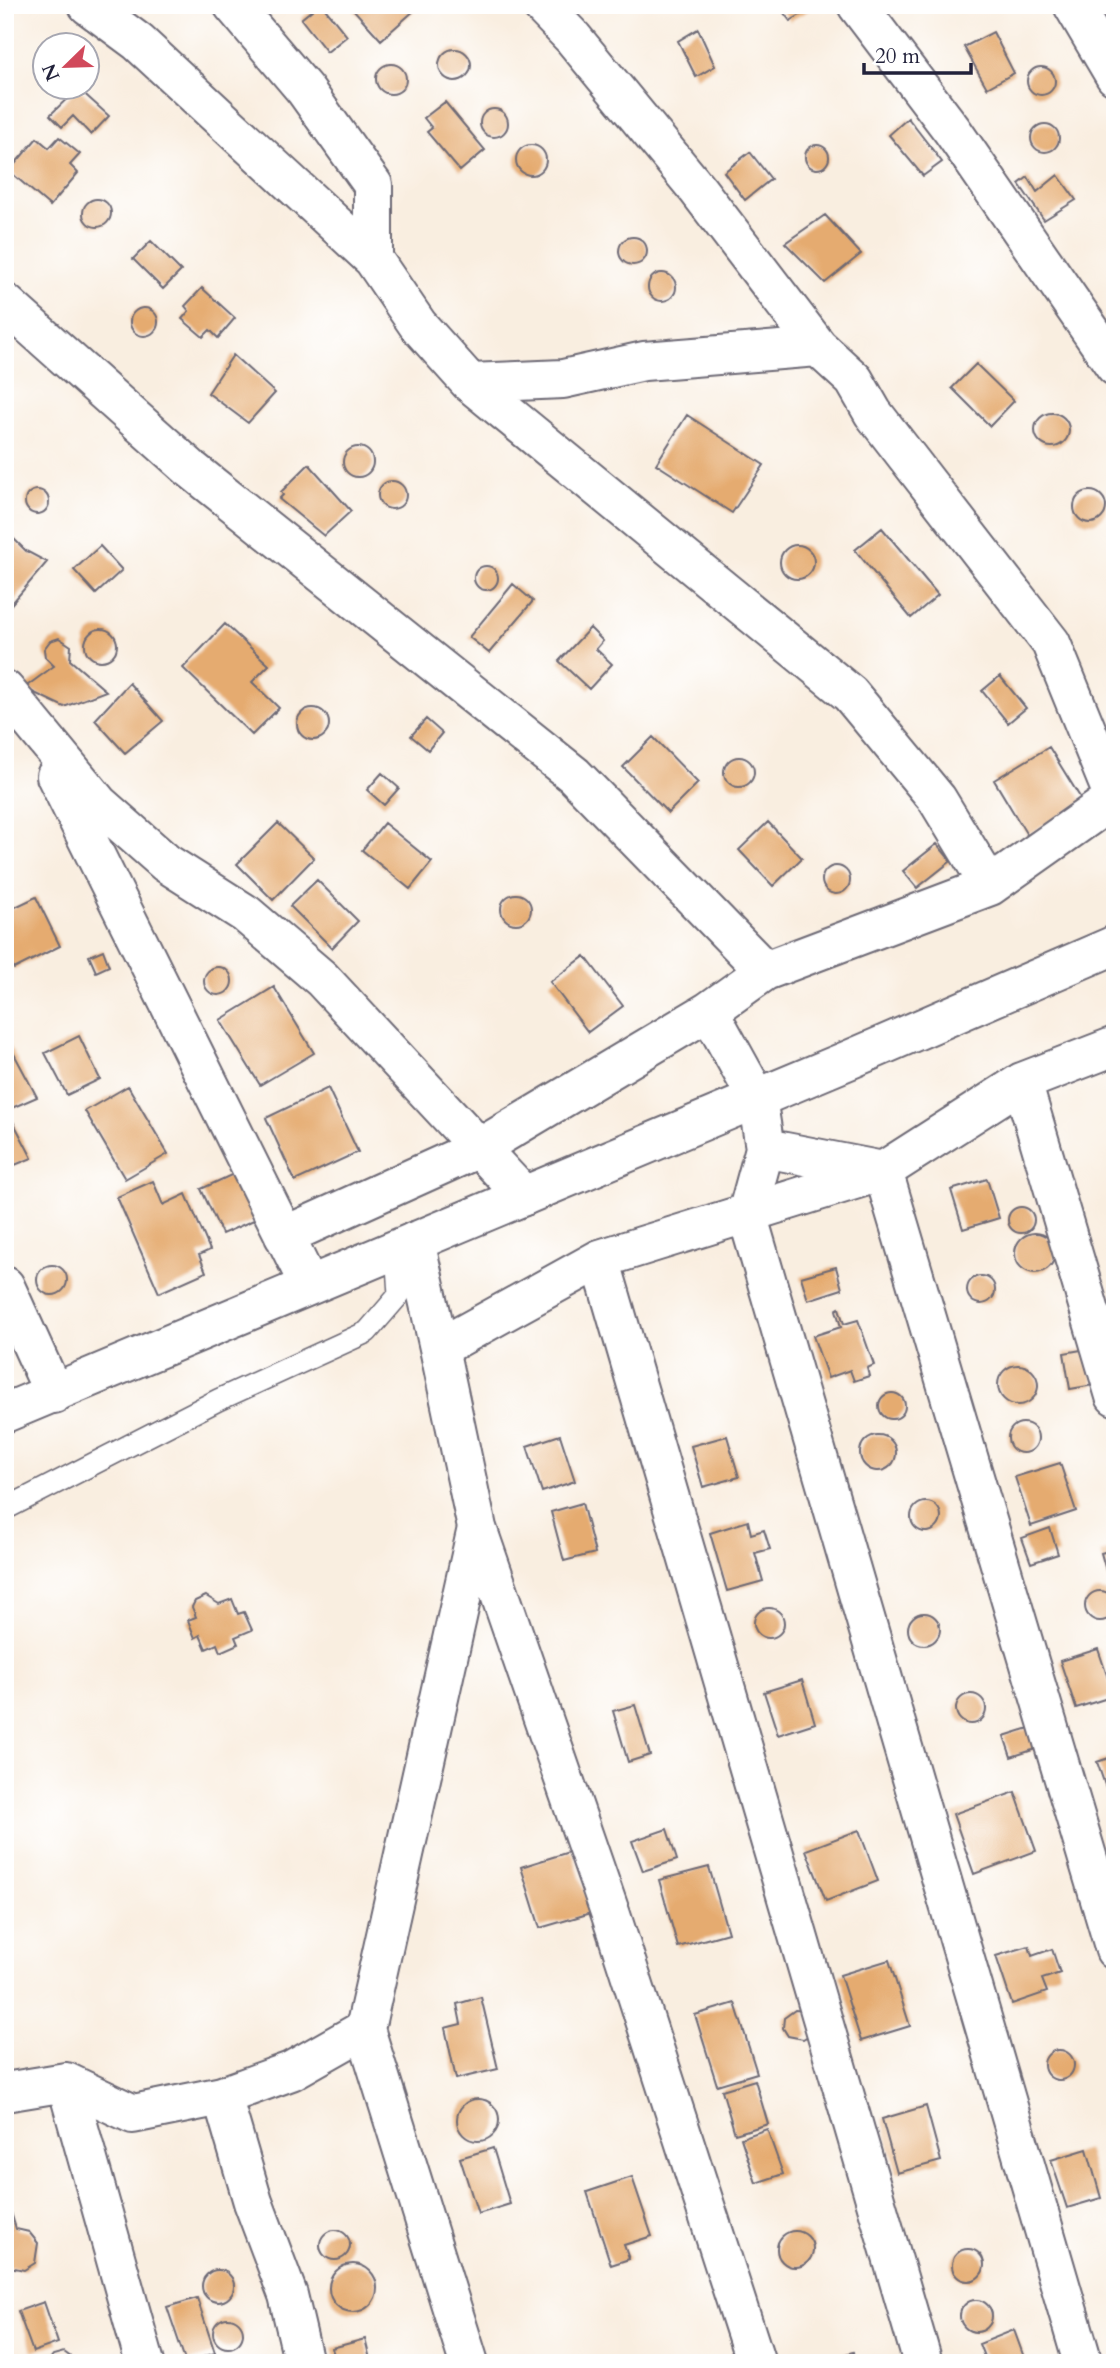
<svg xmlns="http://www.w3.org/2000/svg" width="1120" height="2368" font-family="Cardo,serif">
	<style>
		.building { fill: #e5ab6f }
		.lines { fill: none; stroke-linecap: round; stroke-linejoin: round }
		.service-casing { stroke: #6d6975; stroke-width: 24 }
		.minor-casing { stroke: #6d6975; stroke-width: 42 }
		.secondary-casing { stroke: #6d6975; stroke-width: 42 }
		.service { stroke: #fff; stroke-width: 21 }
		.minor { stroke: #fff; stroke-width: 38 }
		.secondary { stroke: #fff; stroke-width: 38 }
	</style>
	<rect width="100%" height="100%" fill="#fff"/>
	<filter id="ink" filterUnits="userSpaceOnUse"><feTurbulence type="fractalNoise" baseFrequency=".0143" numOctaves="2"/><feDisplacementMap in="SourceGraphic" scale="14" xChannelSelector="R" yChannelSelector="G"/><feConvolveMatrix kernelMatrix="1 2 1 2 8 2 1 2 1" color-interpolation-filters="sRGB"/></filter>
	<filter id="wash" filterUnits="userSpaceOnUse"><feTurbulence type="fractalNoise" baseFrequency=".00686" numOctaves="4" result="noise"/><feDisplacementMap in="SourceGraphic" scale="28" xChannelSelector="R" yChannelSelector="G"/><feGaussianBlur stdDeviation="1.57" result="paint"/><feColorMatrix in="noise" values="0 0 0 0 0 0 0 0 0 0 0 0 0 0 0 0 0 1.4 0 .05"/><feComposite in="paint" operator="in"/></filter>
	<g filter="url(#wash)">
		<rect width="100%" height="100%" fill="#f9eee0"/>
		<g id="blocks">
			<path class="building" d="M 318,5 L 322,5 L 347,36 L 327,52 L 301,19 Z
				M 356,5 L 414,5 L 416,9 L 381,40 L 352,8 Z
				M 778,5 L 806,5 L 809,10 L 790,21 Z
				M 698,29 L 715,66 L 696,77 L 678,41 Z
				M 993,32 L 1014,73 L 987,88 L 964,47 Z
				M439 65a16 16 0 1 1 32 0a16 16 0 1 1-32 0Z
				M376 79a15 15 0 1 1 30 0a15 15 0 1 1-30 0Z
				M1027 81a14 14 0 1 1 28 0a14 14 0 1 1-28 0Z
				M 78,88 L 109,116 L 91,135 L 73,116 L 62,127 L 50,115 Z
				M 445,102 L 485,150 L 460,171 L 427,132 L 432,128 L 424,118 Z
				M480 123a14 14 0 1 1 28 0a14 14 0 1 1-28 0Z
				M 908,118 L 942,162 L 923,176 L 889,135 Z
				M1031 138a14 14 0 1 1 28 0a14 14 0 1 1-28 0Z
				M 59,137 L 80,154 L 70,165 L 78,173 L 50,206 L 9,171 L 37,138 L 49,148 Z
				M805 157a12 12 0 1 1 24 0a12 12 0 1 1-24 0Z
				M516 160a15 15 0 1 1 30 0a15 15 0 1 1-30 0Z
				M 750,152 L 771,179 L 745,200 L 724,172 Z
				M 1058,175 L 1076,200 L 1044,220 L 1019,184 L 1028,177 L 1037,192 Z
				M83 213a14 14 0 1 1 28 0a14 14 0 1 1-28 0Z
				M 825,215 L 861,254 L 825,283 L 785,243 Z
				M619 251a14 14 0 1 1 28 0a14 14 0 1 1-28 0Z
				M 151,241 L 181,271 L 163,289 L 133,259 Z
				M648 287a14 14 0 1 1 28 0a14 14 0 1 1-28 0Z
				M 202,288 L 235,318 L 218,338 L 210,330 L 203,337 L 182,319 L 189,311 L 185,306 Z
				M130 322a14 14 0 1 1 28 0a14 14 0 1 1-28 0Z
				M 233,355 L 275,393 L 248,423 L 208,393 Z
				M 976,364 L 1014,401 L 990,426 L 952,388 Z
				M1035 430a17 17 0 1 1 34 0a17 17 0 1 1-34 0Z
				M 687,415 L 764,465 L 732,513 L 656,464 Z
				M343 462a15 15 0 1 1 30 0a15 15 0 1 1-30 0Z
				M 309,464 L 351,511 L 324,536 L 279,499 L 283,495 L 281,492 Z
				M378 495a14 14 0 1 1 28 0a14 14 0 1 1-28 0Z
				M25 502a12 12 0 1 1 24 0a12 12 0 1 1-24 0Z
				M1074 507a16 16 0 1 1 32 0a16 16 0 1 1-32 0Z
				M 882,528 L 938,595 L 911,618 L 855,550 Z
				M 12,537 L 26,551 L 47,562 L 8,608 L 5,605 L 5,547 Z
				M780 562a17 17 0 1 1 34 0a17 17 0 1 1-34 0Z
				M 100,546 L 122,570 L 96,594 L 74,570 Z
				M474 578a12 12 0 1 1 24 0a12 12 0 1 1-24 0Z
				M 513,584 L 533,601 L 489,653 L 469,637 Z
				M 225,624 L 269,665 L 252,682 L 279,708 L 252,735 L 183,668 Z
				M 590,628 L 603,641 L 596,649 L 612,664 L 589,689 L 559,661 Z
				M85 645a16 16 0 1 1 32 0a16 16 0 1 1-32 0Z
				M 59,638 L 71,646 L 70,660 L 106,691 L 64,707 L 24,688 L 54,666 L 45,657 L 44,649 L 50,641 Z
				M 1000,676 L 1026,708 L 1008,723 L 982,691 Z
				M 129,683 L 163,721 L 125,753 L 95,720 Z
				M297 724a16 16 0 1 1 32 0a16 16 0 1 1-32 0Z
				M 426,719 L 442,733 L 428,750 L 411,736 Z
				M 653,737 L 698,783 L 668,813 L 623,767 Z
				M 1049,747 L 1083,802 L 1027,835 L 994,780 Z
				M724 772a15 15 0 1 1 30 0a15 15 0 1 1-30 0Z
				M 382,773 L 399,788 L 384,805 L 367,790 Z
				M 768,822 L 802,858 L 773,886 L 739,850 Z
				M 278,823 L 314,858 L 273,900 L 237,864 Z
				M 384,823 L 432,862 L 410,889 L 362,850 Z
				M 937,844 L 951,861 L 917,888 L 903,871 Z
				M822 880a14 14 0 1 1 28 0a14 14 0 1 1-28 0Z
				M 317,880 L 358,921 L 332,948 L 290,906 Z
				M501 909a15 15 0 1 1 30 0a15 15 0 1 1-30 0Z
				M 36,897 L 60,946 L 14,969 L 5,952 L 5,912 Z
				M 103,950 L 109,966 L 96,972 L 89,956 Z
				M 585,956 L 623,1006 L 588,1032 L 550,982 Z
				M204 981a14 14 0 1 1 28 0a14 14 0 1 1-28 0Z
				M 274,987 L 314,1053 L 260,1085 L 220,1020 Z
				M 79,1036 L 100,1079 L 67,1095 L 45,1053 Z
				M 5,1037 L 37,1097 L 7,1110 L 32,1158 L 5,1169 Z
				M 128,1086 L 168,1154 L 125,1179 L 85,1111 Z
				M 328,1088 L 358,1152 L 295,1181 L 266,1118 Z
				M 242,1170 L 263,1216 L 222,1234 L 201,1189 Z
				M 987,1179 L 999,1218 L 963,1229 L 951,1190 Z
				M 153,1181 L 163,1205 L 186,1194 L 210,1250 L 199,1255 L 206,1272 L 159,1293 L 117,1197 Z
				M1008 1220a13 13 0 1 1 26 0a13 13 0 1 1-26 0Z
				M1015 1253a20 20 0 1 1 40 0a20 20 0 1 1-40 0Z
				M37 1280a15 15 0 1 1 30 0a15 15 0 1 1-30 0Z
				M 836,1267 L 842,1289 L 808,1300 L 801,1277 Z
				M967 1290a14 14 0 1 1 28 0a14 14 0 1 1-28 0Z
				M 839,1308 L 844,1324 L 858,1320 L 874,1365 L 867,1368 L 869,1376 L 854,1381 L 850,1370 L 828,1378 L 813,1336 L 841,1327 L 836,1310 Z
				M 1087,1349 L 1094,1385 L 1070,1389 L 1064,1353 Z
				M998 1385a20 20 0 1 1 40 0a20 20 0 1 1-40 0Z
				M879 1406a13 13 0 1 1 26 0a13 13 0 1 1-26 0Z
				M1008 1438a15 15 0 1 1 30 0a15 15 0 1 1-30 0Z
				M 560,1435 L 575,1481 L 542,1492 L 527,1446 Z
				M860 1453a18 18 0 1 1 36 0a18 18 0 1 1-36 0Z
				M 727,1436 L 739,1477 L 703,1487 L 691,1446 Z
				M 1060,1463 L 1076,1511 L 1031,1526 L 1015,1477 Z
				M911 1517a15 15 0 1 1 30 0a15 15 0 1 1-30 0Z
				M 582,1503 L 595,1553 L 564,1561 L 551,1512 Z
				M 748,1521 L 751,1534 L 764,1530 L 770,1549 L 755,1553 L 763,1581 L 727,1591 L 710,1533 Z
				M 1050,1528 L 1058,1554 L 1031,1563 L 1022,1538 Z
				M 1115,1549 L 1115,1580 L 1109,1581 L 1101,1553 Z
				M1085 1606a15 15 0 1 1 30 0a15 15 0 1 1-30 0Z
				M 206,1596 L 219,1604 L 232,1599 L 238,1614 L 244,1612 L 252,1630 L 235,1637 L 238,1644 L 220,1652 L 217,1644 L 206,1649 L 200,1635 L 195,1638 L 188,1620 L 196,1617 L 192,1607 L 195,1601 Z
				M754 1623a15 15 0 1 1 30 0a15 15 0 1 1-30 0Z
				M908 1629a16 16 0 1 1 32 0a16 16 0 1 1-32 0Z
				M 1098,1649 L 1114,1696 L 1076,1708 L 1060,1661 Z
				M 802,1680 L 815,1723 L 778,1735 L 764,1692 Z
				M956 1709a15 15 0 1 1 30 0a15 15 0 1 1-30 0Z
				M 635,1705 L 650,1755 L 628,1762 L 613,1711 Z
				M 1042,1724 L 1048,1745 L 1011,1757 L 1004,1736 Z
				M 1115,1756 L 1115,1811 L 1114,1811 L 1097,1762 Z
				M 1015,1792 L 1036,1851 L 974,1874 L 953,1814 Z
				M 667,1829 L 677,1860 L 643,1871 L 632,1841 Z
				M 859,1830 L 878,1881 L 826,1901 L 806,1850 Z
				M 572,1851 L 591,1913 L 540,1928 L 521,1867 Z
				M 709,1867 L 728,1933 L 678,1947 L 659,1880 Z
				M 1029,1946 L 1032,1956 L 1052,1949 L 1060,1973 L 1042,1979 L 1047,1992 L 1012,2004 L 996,1956 Z
				M 889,1960 L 910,2026 L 861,2041 L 840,1975 Z
				M 481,1997 L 498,2069 L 456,2079 L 445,2028 L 461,2024 L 457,2004 Z
				M 735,2003 L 757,2073 L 717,2085 L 695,2015 Z
				M 795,2010 L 804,2011 L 808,2036 L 803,2039 L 788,2036 L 783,2028 L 784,2018 Z
				M1044 2065a15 15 0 1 1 30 0a15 15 0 1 1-30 0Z
				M 755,2080 L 768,2124 L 735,2134 L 722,2090 Z
				M457 2120a21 21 0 1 1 42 0a21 21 0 1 1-42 0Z
				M 926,2106 L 941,2161 L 897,2173 L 882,2119 Z
				M 767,2129 L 783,2174 L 756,2183 L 741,2138 Z
				M 493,2148 L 510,2204 L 478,2214 L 460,2158 Z
				M 1087,2149 L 1101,2198 L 1067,2208 L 1051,2160 Z
				M 632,2177 L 652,2236 L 624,2245 L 629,2259 L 611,2265 L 587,2192 Z
				M 5,2192 L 16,2229 L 29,2232 L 38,2243 L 35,2263 L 24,2270 L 5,2266 L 5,2235 L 12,2230 L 5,2232 Z
				M320 2245a15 15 0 1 1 30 0a15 15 0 1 1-30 0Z
				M777 2249a18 18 0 1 1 36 0a18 18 0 1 1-36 0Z
				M952 2265a16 16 0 1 1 32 0a16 16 0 1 1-32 0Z
				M329 2288a24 24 0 1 1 48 0a24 24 0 1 1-48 0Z
				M202 2286a16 16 0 1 1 32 0a16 16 0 1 1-32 0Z
				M 197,2298 L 215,2353 L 186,2363 L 167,2307 Z
				M960 2316a16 16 0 1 1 32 0a16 16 0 1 1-32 0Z
				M 44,2302 L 58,2343 L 33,2352 L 18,2311 Z
				M213 2333a15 15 0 1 1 30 0a15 15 0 1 1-30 0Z
				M 1014,2330 L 1026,2363 L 975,2363 L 985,2359 L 979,2344 Z
				M 365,2339 L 371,2363 L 336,2363 L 332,2348 Z
				M 64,2352 L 79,2363 L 47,2363 L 53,2355 Z
				M 853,2352 L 855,2363 L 817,2363 L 817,2362 Z"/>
		</g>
	</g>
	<g filter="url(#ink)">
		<use href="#blocks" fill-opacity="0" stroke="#6d6975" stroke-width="2"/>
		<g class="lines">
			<defs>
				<path id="service" d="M 5,1509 L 218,1400 L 367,1332 L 399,1295 L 396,1249"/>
				<path id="minor" d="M 88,5 L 138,42 L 373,259
					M 233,5 L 305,90 L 373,185 L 373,259 L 418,325 L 470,383 L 563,379 L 644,361 L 818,347
					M 541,5 L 573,38 L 698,190 L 818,347 L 854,380 L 873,413 L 1051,643 L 1115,800
					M 857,5 L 952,130 L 1115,366
					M 1073,5 L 1115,76
					M 5,303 L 191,469 L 574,775 L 765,971
					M 470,383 L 850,694 L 937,799 L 990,886
					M 5,690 L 99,804 L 166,863 L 246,914 L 322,979 L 524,1196
					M 56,776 L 309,1285
					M 1022,1082 L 1115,1396
					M 765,1148 L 883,1171 L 1115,1950
					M 284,1236 L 479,1148 L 709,1011
					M 415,1241 L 439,1348
					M 600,1259 L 923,2363
					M 5,1286 L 54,1394
					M 477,1528 L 611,1915 L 756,2363
					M 365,2029 L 469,2363
					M 66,2082 L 145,2363
					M 5,2092 L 66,2082 L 133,2114 L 222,2096 L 291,2071 L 365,2029 L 477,1528 L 439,1348 L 600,1259 L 883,1171 L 1022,1082 L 1115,1046
					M 222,2096 L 253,2202 L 288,2295 L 304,2363
					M 1083,2363 L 747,1214 L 765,1148 L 757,1098 L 709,1011 L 765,971 L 990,886 L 1113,799"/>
				<path id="secondary" d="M 5,1413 L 851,1059 L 1115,945"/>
			</defs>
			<use href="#service" class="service-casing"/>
			<use href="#minor" class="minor-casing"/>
			<use href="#secondary" class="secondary-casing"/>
			<use href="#service" class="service"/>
			<use href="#minor" class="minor"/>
			<use href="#secondary" class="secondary"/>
		</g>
	</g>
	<rect width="1120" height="2368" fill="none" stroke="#fff" stroke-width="28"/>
	<g transform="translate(66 66) rotate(247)"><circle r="33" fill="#ffffff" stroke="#a7a7b1" stroke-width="2"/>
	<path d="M0-5L12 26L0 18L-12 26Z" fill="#d1495b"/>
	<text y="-10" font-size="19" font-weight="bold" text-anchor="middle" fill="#22223b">N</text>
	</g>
	<path d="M864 63v10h107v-10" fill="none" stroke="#22223b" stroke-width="3.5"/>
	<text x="875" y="63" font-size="21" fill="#22223b" stroke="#ffffff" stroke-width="5" paint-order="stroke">20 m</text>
</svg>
